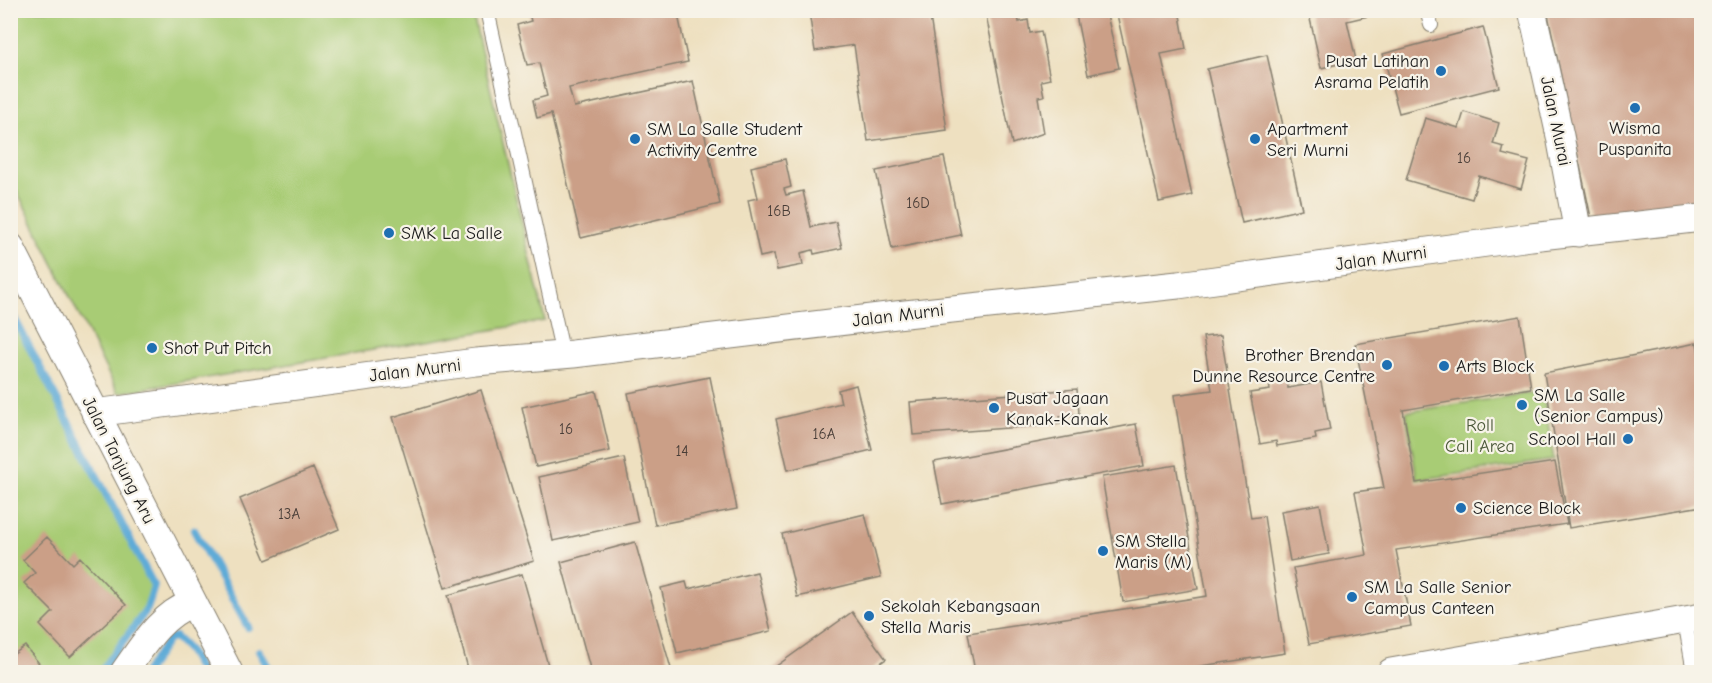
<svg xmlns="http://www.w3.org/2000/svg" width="1712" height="683" font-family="'Comic Neue',sans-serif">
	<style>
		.green { fill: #a8cc75; stroke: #627448; stroke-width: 1.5 }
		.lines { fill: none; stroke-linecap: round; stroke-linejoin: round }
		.stream { stroke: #5eabd7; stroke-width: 8 }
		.building { fill: #cb9f87 }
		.service-casing { stroke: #857e6e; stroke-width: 16 }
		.minor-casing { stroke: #857e6e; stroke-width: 29 }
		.service { stroke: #fff; stroke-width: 14 }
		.minor { stroke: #fff; stroke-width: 27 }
		.poi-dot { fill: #1f6fb2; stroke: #f7f3e8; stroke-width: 2 }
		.labels { text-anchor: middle; stroke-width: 4.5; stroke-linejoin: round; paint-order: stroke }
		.number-label { font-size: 15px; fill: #483d37 }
		.poi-label { font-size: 18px; fill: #1c1c1c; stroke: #f7f3e8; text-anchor: start }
		.street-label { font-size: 18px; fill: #1c1c1c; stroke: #f7f3e8 }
		.park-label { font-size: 18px; fill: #4d5a3b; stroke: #f7f3e8 }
	</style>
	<rect width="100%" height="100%" fill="#f7f3e8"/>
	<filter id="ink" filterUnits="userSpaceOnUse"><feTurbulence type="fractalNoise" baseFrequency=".0167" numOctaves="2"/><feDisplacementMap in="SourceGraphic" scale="12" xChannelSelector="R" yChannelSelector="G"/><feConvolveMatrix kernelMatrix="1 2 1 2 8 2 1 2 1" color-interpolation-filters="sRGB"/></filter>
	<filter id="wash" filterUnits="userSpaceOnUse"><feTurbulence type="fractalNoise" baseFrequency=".008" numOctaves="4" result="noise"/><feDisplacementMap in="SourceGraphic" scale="24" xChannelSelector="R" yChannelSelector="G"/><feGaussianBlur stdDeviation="1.35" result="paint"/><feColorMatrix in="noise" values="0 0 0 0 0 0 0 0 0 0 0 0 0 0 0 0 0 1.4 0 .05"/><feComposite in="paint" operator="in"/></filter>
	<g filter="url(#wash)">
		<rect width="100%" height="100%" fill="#eee0c0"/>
		<path class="green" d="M 11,10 L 472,11 L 545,321 L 118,393 L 11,179 Z
			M 14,317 L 154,586 L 147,609 L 101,672 L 11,672 L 10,320 Z
			M 1543,391 L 1554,460 L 1417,480 L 1406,412 Z"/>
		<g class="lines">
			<path class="stream" d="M 10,310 L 154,586 L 147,609 L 101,672
				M 194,530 L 248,627
				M 259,651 L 271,672
				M 146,672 L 169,638 L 175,637 L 188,650 L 201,672"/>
		</g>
		<g id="blocks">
			<path class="building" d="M 528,10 L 677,10 L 688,62 L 569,88 L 574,107 L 693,81 L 720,204 L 581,238 L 551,114 L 537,118 L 533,100 L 547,96 L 539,63 L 527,65 L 517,25 L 531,21 Z
				M 823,10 L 929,10 L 947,130 L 868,141 L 854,45 L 815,51 L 809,12 Z
				M 985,10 L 1017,10 L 1019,22 L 1028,20 L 1030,33 L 1041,31 L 1050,79 L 1041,81 L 1044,96 L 1038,97 L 1044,133 L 1012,144 Z
				M 1075,10 L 1106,10 L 1119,68 L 1088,75 Z
				M 1116,10 L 1179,10 L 1186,49 L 1161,54 L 1192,195 L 1159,202 Z
				M 1308,10 L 1388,10 L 1389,11 L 1347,21 L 1356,60 L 1321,68 Z
				M 1547,10 L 1702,10 L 1702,205 L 1593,227 Z
				M 1483,27 L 1499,87 L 1399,113 L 1383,54 Z
				M 1267,55 L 1302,209 L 1242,223 L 1207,69 Z
				M 1464,112 L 1499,123 L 1493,144 L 1504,147 L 1502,154 L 1529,161 L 1521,189 L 1479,176 L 1472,199 L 1406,180 L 1425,118 L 1459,128 Z
				M 944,157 L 961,235 L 892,249 L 876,171 Z
				M 785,159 L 791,187 L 784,189 L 786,195 L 803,191 L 811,227 L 836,222 L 842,248 L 814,254 L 813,250 L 801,253 L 803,265 L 777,270 L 774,254 L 760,257 L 748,200 L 758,198 L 751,167 Z
				M 1520,316 L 1531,388 L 1403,410 L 1416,483 L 1555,462 L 1567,524 L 1396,550 L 1411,626 L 1309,644 L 1293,568 L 1367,555 L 1355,492 L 1384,488 L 1355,344 Z
				M 1221,335 L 1251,518 L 1264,516 L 1285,653 L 1162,672 L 975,672 L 968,633 L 1207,596 L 1174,395 L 1212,390 L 1203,337 Z
				M 1697,343 L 1702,371 L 1702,506 L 1569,528 L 1544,373 Z
				M 710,377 L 737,509 L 655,525 L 628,393 Z
				M 1287,380 L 1288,388 L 1321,382 L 1330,430 L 1315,433 L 1316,439 L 1277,446 L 1276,441 L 1260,444 L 1250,393 L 1270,390 L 1269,383 Z
				M 856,385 L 872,450 L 788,470 L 776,419 L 841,403 L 838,390 Z
				M 1077,389 L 1079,414 L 1060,416 L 1061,424 L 913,435 L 910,402 Z
				M 481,390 L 534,561 L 445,588 L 393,417 Z
				M 596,391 L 610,451 L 536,467 L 522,407 Z
				M 1136,424 L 1144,466 L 942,504 L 934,462 Z
				M 624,458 L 638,522 L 553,541 L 539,477 Z
				M 1176,465 L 1198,589 L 1123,602 L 1102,477 Z
				M 313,468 L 339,529 L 266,560 L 240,499 Z
				M 1320,504 L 1329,554 L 1290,561 L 1281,511 Z
				M 865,514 L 881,577 L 797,597 L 782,534 Z
				M 47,537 L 73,564 L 80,557 L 126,605 L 70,657 L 40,625 L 53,612 L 24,583 L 35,573 L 23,560 Z
				M 635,542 L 672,672 L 591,672 L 561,562 Z
				M 757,572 L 771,631 L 677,653 L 661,588 L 686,582 L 688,589 Z
				M 522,574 L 550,672 L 469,672 L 448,595 Z
				M 852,612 L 886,659 L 867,672 L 768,672 Z
				M 25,646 L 46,672 L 10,672 L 10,657 Z"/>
		</g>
	</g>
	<g filter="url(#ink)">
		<use href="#blocks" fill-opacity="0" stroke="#857e6e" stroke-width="1.5"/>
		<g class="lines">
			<defs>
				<path id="service" d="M 487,10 L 563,355
					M 1427,10 L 1431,25
					M 1685,620 L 1694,672"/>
				<path id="minor" d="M 1532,10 L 1560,136 L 1578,233
					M 10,246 L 229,672
					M 95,413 L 476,362 L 573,354 L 896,315 L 1178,285 L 1531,237 L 1702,218
					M 124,672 C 144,644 160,616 192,603
					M 1391,672 L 1702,617"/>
			</defs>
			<use href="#service" class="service-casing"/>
			<use href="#minor" class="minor-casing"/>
			<use href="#service" class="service"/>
			<use href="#minor" class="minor"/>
		</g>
	</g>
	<g class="poi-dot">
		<circle cx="1441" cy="71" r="6"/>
		<circle cx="1635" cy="108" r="6"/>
		<circle cx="635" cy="139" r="6"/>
		<circle cx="1255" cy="139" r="6"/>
		<circle cx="389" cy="233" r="6"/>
		<circle cx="152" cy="348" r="6"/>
		<circle cx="1387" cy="365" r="6"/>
		<circle cx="1444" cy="366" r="6"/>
		<circle cx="1522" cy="405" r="6"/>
		<circle cx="994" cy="408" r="6"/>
		<circle cx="1628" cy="439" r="6"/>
		<circle cx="1461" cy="508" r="6"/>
		<circle cx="1103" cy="551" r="6"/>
		<circle cx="1352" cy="597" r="6"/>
		<circle cx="869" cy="616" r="6"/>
	</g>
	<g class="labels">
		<g class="number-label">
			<text x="1464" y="163">16</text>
			<text x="918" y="208">16D</text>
			<text x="779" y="216">16B</text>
			<text x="566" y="434">16</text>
			<text x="824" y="439">16A</text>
			<text x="682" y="456">14</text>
			<text x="289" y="519">13A</text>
		</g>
		<g class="poi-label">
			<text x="1429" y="67" text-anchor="end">Pusat Latihan<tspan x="1429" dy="21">Asrama Pelatih</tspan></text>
			<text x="1635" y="134" text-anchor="middle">Wisma<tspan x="1635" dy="21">Puspanita</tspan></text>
			<text x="647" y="135">SM La Salle Student<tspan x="647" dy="21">Activity Centre</tspan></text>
			<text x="1267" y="135">Apartment<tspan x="1267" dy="21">Seri Murni</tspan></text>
			<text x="401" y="239">SMK La Salle</text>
			<text x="164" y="354">Shot Put Pitch</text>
			<text x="1375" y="361" text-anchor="end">Brother Brendan<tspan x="1375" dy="21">Dunne Resource Centre</tspan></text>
			<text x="1456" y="372">Arts Block</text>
			<text x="1534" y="401">SM La Salle<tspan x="1534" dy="21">(Senior Campus)</tspan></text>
			<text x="1006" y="404">Pusat Jagaan<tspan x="1006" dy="21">Kanak-Kanak</tspan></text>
			<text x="1616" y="445" text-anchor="end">School Hall</text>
			<text x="1473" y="514">Science Block</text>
			<text x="1115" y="547">SM Stella<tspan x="1115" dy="21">Maris (M)</tspan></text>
			<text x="1364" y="593">SM La Salle Senior<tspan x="1364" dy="21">Campus Canteen</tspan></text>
			<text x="881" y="612">Sekolah Kebangsaan<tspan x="881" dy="21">Stella Maris</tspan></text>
		</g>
		<g class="street-label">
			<text transform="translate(1556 121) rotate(78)" y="6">Jalan Murai</text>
			<text transform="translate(1381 258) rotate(-8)" y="6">Jalan Murni</text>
			<text transform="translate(898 315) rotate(-7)" y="6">Jalan Murni</text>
			<text transform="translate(415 370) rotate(-7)" y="6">Jalan Murni</text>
			<text transform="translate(119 460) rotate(63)" y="6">Jalan Tanjung Aru</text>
		</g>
		<g class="park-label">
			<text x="1480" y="431">Roll<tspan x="1480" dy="21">Call Area</tspan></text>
		</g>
	</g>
	<rect width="1712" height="683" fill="none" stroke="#f7f3e8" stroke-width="36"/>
</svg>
